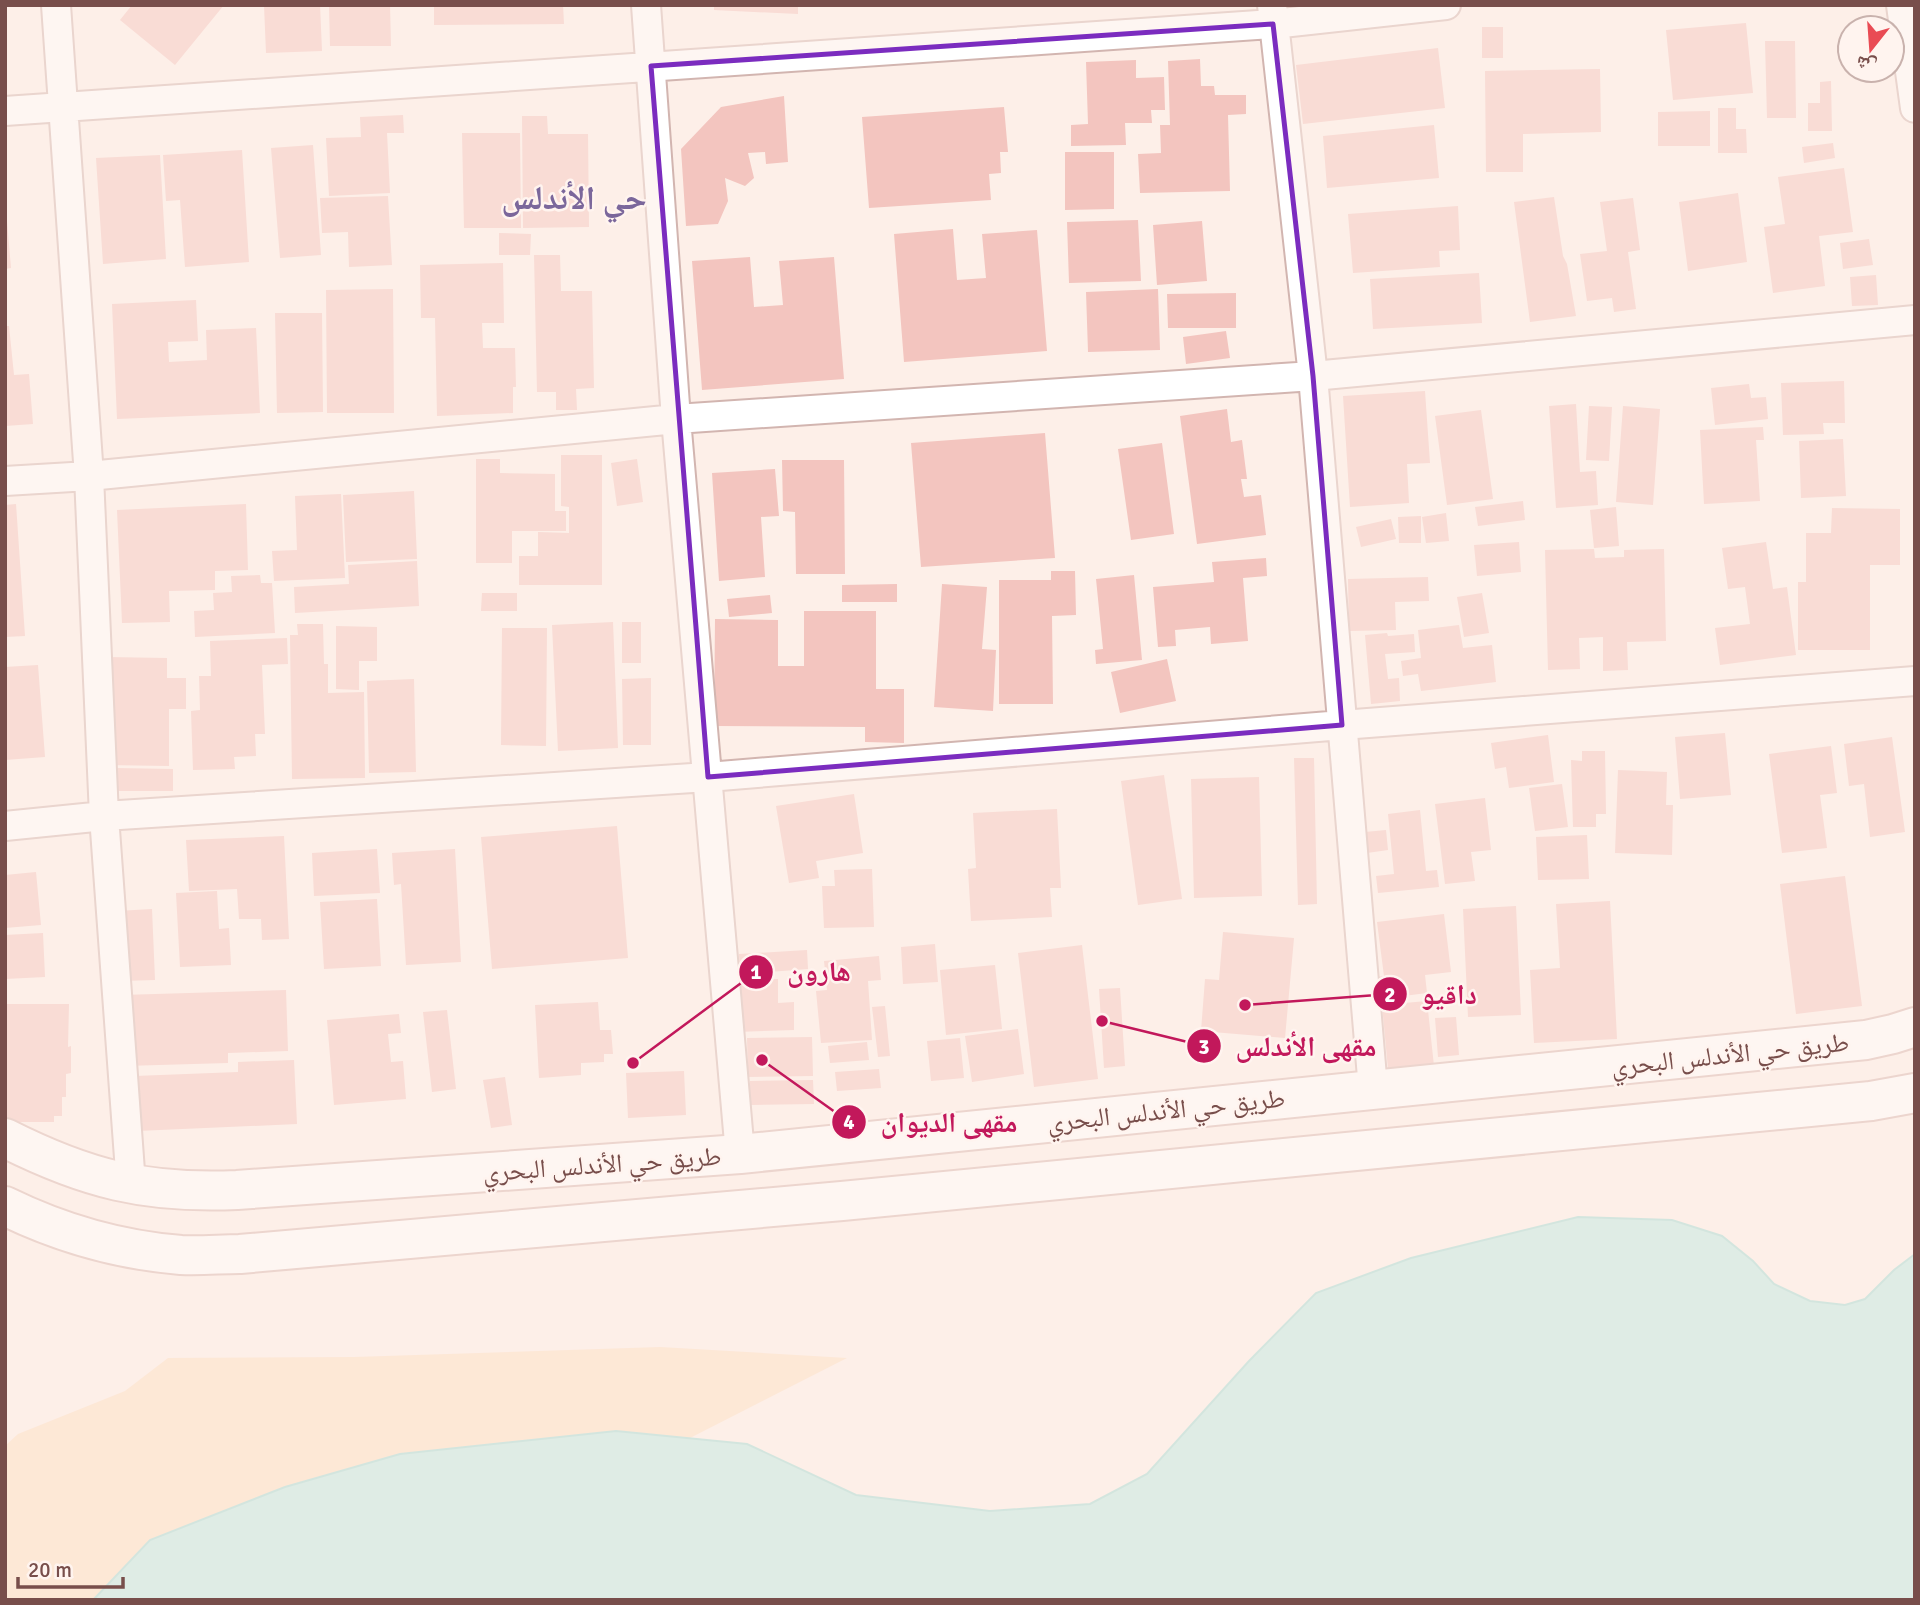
<svg xmlns="http://www.w3.org/2000/svg" width="1920" height="1605" font-family="Signika,'Noto Naskh Arabic',sans-serif">
	<style>
		.sand { fill: #fddfc2 }
		.water { fill: #bbe8e2; stroke: #a1dad3; stroke-width: 2 }
		.building { fill: #f3c5bf }
		.lines { fill: none; stroke-linecap: round; stroke-linejoin: round }
		.street-casing { stroke: #d2b5b0; stroke-width: 32 }
		.secondary-casing { stroke: #d8b6af; stroke-width: 42 }
		.street { stroke: #fff; stroke-width: 28 }
		.secondary { stroke: #fff; stroke-width: 38 }
		.marked { fill: none; stroke: #7b2cbf; stroke-width: 5; stroke-linejoin: round }
		.labels { text-anchor: middle; stroke-width: 5; stroke-linejoin: round; paint-order: stroke }
		.street-label { font-size: 26px; fill: #784e4b; stroke: #fff4ef }
		.district-label { font-size: 33px; font-weight: bold; fill: #7b679b; stroke: #fff4ef }
		.leader { fill: none; stroke: #c2185b; stroke-width: 2.5 }
		.callout-dot { fill: #c2185b; stroke: #fff4ef; stroke-width: 2.5 }
		.mark-label { font-size: 21px; text-anchor: middle; font-weight: bold; fill: #fff }
		.callout-label { font-size: 28px; text-anchor: middle; font-weight: bold; fill: #c2185b; stroke: #fff4ef; stroke-width: 5; stroke-linejoin: round; paint-order: stroke }
	</style>
	<rect width="100%" height="100%" fill="#fdefe8"/>
	<path class="sand" d="M 660,1347 L 847,1358 L 688,1439 L 616,1431 L 150,1540 L 93,1600 L 5,1600 L 5,1446 L 18,1434 L 125,1391 L 168,1358 L 354,1357 Z"/>
	<path class="water" d="M 1578,1217 L 1672,1220 L 1722,1236 L 1753,1261 L 1774,1284 L 1810,1301 L 1845,1305 L 1865,1299 L 1894,1270 L 1915,1254 L 1915,1600 L 93,1600 L 150,1540 L 285,1487 L 400,1454 L 616,1431 L 747,1444 L 856,1495 L 990,1511 L 1090,1504 L 1147,1474 L 1249,1361 L 1316,1293 L 1411,1258 Z"/>
	<path class="building" d="M 132,5 L 224,5 L 175,65 L 120,20 Z
		M 264,5 L 320,5 L 322,51 L 266,53 Z
		M 329,5 L 390,5 L 391,46 L 330,46 Z
		M 434,5 L 563,5 L 564,24 L 434,25 Z
		M 714,5 L 798,5 L 798,14 L 714,10 Z
		M 1746,23 L 1753,93 L 1673,100 L 1666,30 Z
		M 1482,27 L 1503,27 L 1503,58 L 1482,58 Z
		M 1765,41 L 1795,41 L 1796,118 L 1767,118 Z
		M 1438,48 L 1445,108 L 1303,124 L 1296,65 Z
		M 1200,59 L 1201,86 L 1214,86 L 1215,95 L 1246,95 L 1246,114 L 1228,115 L 1230,191 L 1140,193 L 1138,154 L 1161,153 L 1160,125 L 1170,125 L 1168,61 Z
		M 1136,60 L 1136,78 L 1164,77 L 1165,110 L 1151,110 L 1152,123 L 1125,123 L 1126,145 L 1071,146 L 1071,125 L 1088,124 L 1086,62 Z
		M 1600,69 L 1601,132 L 1523,134 L 1523,172 L 1486,172 L 1485,71 Z
		M 1831,81 L 1832,131 L 1808,131 L 1808,103 L 1820,103 L 1820,82 Z
		M 784,96 L 788,162 L 766,164 L 765,152 L 748,153 L 754,178 L 745,186 L 725,178 L 728,201 L 718,224 L 686,226 L 681,149 L 721,107 Z
		M 1004,107 L 1008,152 L 1000,152 L 1001,173 L 989,174 L 991,200 L 869,208 L 862,117 Z
		M 1718,108 L 1736,108 L 1736,129 L 1746,129 L 1747,153 L 1718,153 Z
		M 1710,111 L 1710,146 L 1658,146 L 1658,112 Z
		M 403,115 L 404,133 L 387,133 L 390,193 L 329,196 L 326,138 L 361,137 L 360,117 Z
		M 522,116 L 547,116 L 548,134 L 588,134 L 589,227 L 523,228 Z
		M 1434,125 L 1439,178 L 1327,188 L 1323,136 Z
		M 462,133 L 520,133 L 521,228 L 464,228 Z
		M 1833,143 L 1835,158 L 1804,163 L 1802,147 Z
		M 313,145 L 321,255 L 280,258 L 271,148 Z
		M 242,150 L 249,262 L 185,267 L 180,200 L 166,201 L 163,155 Z
		M 1065,152 L 1114,152 L 1114,209 L 1065,210 Z
		M 160,155 L 166,259 L 103,264 L 96,158 Z
		M 1844,168 L 1853,232 L 1819,236 L 1825,286 L 1773,293 L 1764,227 L 1785,224 L 1778,177 Z
		M 1738,193 L 1747,262 L 1688,271 L 1679,202 Z
		M 388,196 L 392,265 L 349,267 L 348,232 L 322,233 L 320,198 Z
		M 1554,197 L 1563,256 L 1567,264 L 1576,316 L 1530,322 L 1514,202 Z
		M 1633,198 L 1640,250 L 1628,252 L 1636,309 L 1614,312 L 1612,298 L 1587,301 L 1580,254 L 1607,251 L 1600,202 Z
		M 1458,206 L 1460,250 L 1439,251 L 1440,267 L 1353,273 L 1348,214 Z
		M 1138,220 L 1141,281 L 1069,283 L 1067,222 Z
		M 5,221 L 7,221 L 11,268 L 5,269 Z
		M 1202,221 L 1207,281 L 1157,285 L 1153,225 Z
		M 953,229 L 957,280 L 986,278 L 982,234 L 1037,230 L 1047,351 L 904,362 L 894,234 Z
		M 499,233 L 531,234 L 530,255 L 499,255 Z
		M 1869,239 L 1873,265 L 1843,269 L 1840,243 Z
		M 534,255 L 560,255 L 561,291 L 592,291 L 594,388 L 576,389 L 577,410 L 556,410 L 556,392 L 537,392 Z
		M 750,257 L 754,307 L 783,305 L 779,261 L 834,257 L 844,379 L 702,390 L 692,261 Z
		M 503,263 L 504,323 L 482,323 L 483,348 L 515,348 L 516,387 L 513,387 L 513,413 L 437,416 L 435,318 L 421,318 L 420,265 Z
		M 1479,273 L 1482,323 L 1373,329 L 1370,279 Z
		M 1876,275 L 1878,305 L 1852,306 L 1850,277 Z
		M 393,289 L 394,413 L 327,413 L 326,290 Z
		M 1158,289 L 1160,350 L 1088,352 L 1086,292 Z
		M 1236,293 L 1236,328 L 1168,328 L 1167,294 Z
		M 196,300 L 198,341 L 168,342 L 169,362 L 207,360 L 206,330 L 256,328 L 260,413 L 117,419 L 112,304 Z
		M 275,313 L 322,313 L 323,412 L 277,413 Z
		M 5,326 L 9,326 L 14,375 L 29,374 L 33,424 L 5,426 Z
		M 1226,331 L 1230,358 L 1186,364 L 1183,337 Z
		M 1844,381 L 1845,423 L 1823,423 L 1824,434 L 1783,435 L 1781,383 Z
		M 1749,384 L 1751,398 L 1766,397 L 1768,419 L 1715,425 L 1711,388 Z
		M 1425,391 L 1430,463 L 1407,464 L 1409,503 L 1350,507 L 1343,396 Z
		M 1576,404 L 1580,472 L 1596,471 L 1598,505 L 1556,508 L 1549,406 Z
		M 1589,406 L 1612,407 L 1609,461 L 1586,460 Z
		M 1623,406 L 1660,409 L 1653,505 L 1616,502 Z
		M 1227,409 L 1231,442 L 1242,440 L 1247,479 L 1241,479 L 1244,497 L 1261,495 L 1266,535 L 1197,544 L 1180,416 Z
		M 1481,410 L 1493,499 L 1447,505 L 1435,416 Z
		M 1763,427 L 1764,440 L 1756,440 L 1760,501 L 1704,504 L 1700,430 Z
		M 1045,433 L 1055,558 L 921,567 L 911,443 Z
		M 1843,439 L 1846,496 L 1801,498 L 1799,441 Z
		M 1162,443 L 1174,534 L 1131,540 L 1118,449 Z
		M 561,455 L 602,455 L 602,585 L 519,585 L 519,556 L 538,556 L 538,532 L 569,533 L 569,507 L 561,506 Z
		M 476,459 L 500,459 L 500,473 L 555,474 L 555,511 L 566,511 L 566,531 L 512,531 L 512,563 L 476,563 Z
		M 637,459 L 643,502 L 617,506 L 611,463 Z
		M 782,460 L 844,460 L 845,574 L 796,574 L 795,512 L 783,511 Z
		M 775,469 L 779,516 L 761,517 L 765,577 L 719,581 L 712,473 Z
		M 414,491 L 417,559 L 346,562 L 343,495 Z
		M 341,494 L 345,578 L 274,581 L 272,551 L 297,550 L 295,496 Z
		M 1523,501 L 1525,520 L 1478,526 L 1475,507 Z
		M 16,504 L 25,636 L 5,637 L 5,505 Z
		M 246,504 L 248,570 L 215,571 L 215,590 L 169,591 L 170,622 L 122,623 L 117,510 Z
		M 1616,507 L 1619,546 L 1594,548 L 1590,510 Z
		M 1832,508 L 1900,509 L 1900,565 L 1870,565 L 1870,650 L 1798,650 L 1798,582 L 1806,582 L 1806,533 L 1831,533 Z
		M 1446,513 L 1449,541 L 1426,543 L 1422,517 Z
		M 1421,516 L 1421,543 L 1399,543 L 1398,517 Z
		M 1391,519 L 1396,539 L 1361,547 L 1356,527 Z
		M 1519,542 L 1521,572 L 1477,576 L 1474,545 Z
		M 1766,542 L 1773,589 L 1787,587 L 1796,655 L 1720,665 L 1715,628 L 1750,624 L 1745,587 L 1728,589 L 1722,548 Z
		M 1594,549 L 1595,558 L 1624,557 L 1624,550 L 1664,549 L 1666,641 L 1627,642 L 1628,670 L 1603,671 L 1603,637 L 1579,638 L 1580,669 L 1548,670 L 1545,550 Z
		M 1266,558 L 1267,576 L 1243,578 L 1248,641 L 1211,644 L 1210,627 L 1175,630 L 1176,646 L 1158,647 L 1153,587 L 1214,582 L 1212,562 Z
		M 417,561 L 419,606 L 295,613 L 294,587 L 349,584 L 348,565 Z
		M 1051,571 L 1075,571 L 1076,615 L 1052,616 L 1053,704 L 999,704 L 999,580 L 1051,580 Z
		M 260,575 L 261,583 L 272,583 L 275,633 L 195,637 L 194,611 L 214,610 L 213,593 L 232,592 L 231,576 Z
		M 1134,575 L 1142,660 L 1096,664 L 1095,650 L 1103,649 L 1096,579 Z
		M 1428,577 L 1429,601 L 1395,602 L 1396,630 L 1349,631 L 1348,579 Z
		M 897,584 L 897,602 L 842,602 L 842,585 Z
		M 942,584 L 987,587 L 982,649 L 996,650 L 993,711 L 934,707 Z
		M 482,593 L 517,593 L 517,611 L 481,611 Z
		M 1482,593 L 1489,633 L 1464,637 L 1457,597 Z
		M 770,595 L 772,613 L 729,617 L 727,599 Z
		M 804,611 L 876,611 L 876,689 L 904,689 L 904,743 L 865,742 L 865,727 L 714,726 L 715,619 L 778,620 L 778,666 L 804,666 Z
		M 613,622 L 618,748 L 558,751 L 552,625 Z
		M 622,622 L 641,622 L 641,663 L 622,663 Z
		M 297,624 L 323,624 L 324,664 L 328,664 L 328,693 L 364,692 L 365,778 L 292,779 L 290,635 L 298,635 Z
		M 1459,625 L 1463,648 L 1492,645 L 1496,682 L 1421,691 L 1418,674 L 1403,676 L 1401,661 L 1421,658 L 1418,630 Z
		M 336,626 L 377,627 L 377,661 L 359,661 L 359,690 L 336,689 Z
		M 502,628 L 547,628 L 546,746 L 501,745 Z
		M 1387,633 L 1388,636 L 1414,634 L 1415,652 L 1385,654 L 1388,679 L 1399,678 L 1400,701 L 1371,704 L 1365,635 Z
		M 287,638 L 288,664 L 262,665 L 265,734 L 255,734 L 256,756 L 234,757 L 235,769 L 193,770 L 191,711 L 200,710 L 199,676 L 211,676 L 210,641 Z
		M 106,657 L 167,658 L 167,678 L 186,678 L 186,709 L 169,709 L 169,766 L 105,765 Z
		M 1167,659 L 1176,701 L 1120,713 L 1111,672 Z
		M 38,665 L 45,757 L 5,760 L 5,667 Z
		M 651,678 L 651,745 L 623,745 L 622,679 Z
		M 414,679 L 416,772 L 369,773 L 367,681 Z
		M 1725,733 L 1731,795 L 1680,799 L 1675,737 Z
		M 1548,735 L 1554,782 L 1509,788 L 1506,767 L 1495,769 L 1491,743 Z
		M 1892,737 L 1905,832 L 1870,837 L 1864,784 L 1849,786 L 1844,744 Z
		M 1831,746 L 1837,793 L 1820,795 L 1827,848 L 1782,853 L 1769,754 Z
		M 1582,751 L 1605,751 L 1606,814 L 1596,814 L 1596,827 L 1573,827 L 1571,760 L 1582,761 Z
		M 1294,758 L 1314,758 L 1317,904 L 1298,905 Z
		M 115,768 L 173,769 L 173,791 L 115,791 Z
		M 1618,770 L 1667,772 L 1666,805 L 1673,805 L 1672,855 L 1615,853 Z
		M 1164,775 L 1182,899 L 1138,905 L 1121,781 Z
		M 1259,777 L 1262,896 L 1194,898 L 1191,779 Z
		M 1562,784 L 1568,827 L 1535,831 L 1529,788 Z
		M 854,794 L 863,853 L 816,861 L 819,878 L 789,883 L 776,806 Z
		M 1485,798 L 1491,850 L 1471,852 L 1475,881 L 1445,884 L 1435,804 Z
		M 1057,809 L 1061,888 L 1050,888 L 1052,917 L 971,921 L 968,869 L 976,868 L 973,813 Z
		M 1420,810 L 1426,871 L 1437,870 L 1439,887 L 1378,893 L 1376,876 L 1394,874 L 1388,814 Z
		M 617,826 L 628,958 L 492,969 L 481,837 Z
		M 1386,830 L 1388,850 L 1367,853 L 1365,832 Z
		M 1587,835 L 1589,879 L 1538,880 L 1536,837 Z
		M 284,836 L 289,939 L 262,940 L 261,919 L 239,919 L 237,889 L 189,891 L 186,840 Z
		M 377,849 L 380,893 L 314,896 L 312,853 Z
		M 455,849 L 461,962 L 406,965 L 401,884 L 394,885 L 392,853 Z
		M 872,869 L 874,927 L 824,928 L 822,886 L 835,886 L 834,870 Z
		M 36,872 L 41,925 L 5,928 L 5,875 Z
		M 1845,876 L 1862,1006 L 1796,1014 L 1780,884 Z
		M 217,891 L 219,929 L 229,928 L 231,965 L 180,967 L 176,893 Z
		M 377,899 L 381,966 L 324,969 L 320,902 Z
		M 1610,901 L 1617,1039 L 1534,1043 L 1530,970 L 1560,968 L 1556,904 Z
		M 1516,906 L 1521,1015 L 1468,1017 L 1463,909 Z
		M 152,909 L 155,980 L 121,981 L 117,911 Z
		M 1444,914 L 1451,972 L 1425,975 L 1427,993 L 1372,1000 L 1370,978 L 1384,976 L 1377,922 Z
		M 1223,932 L 1294,938 L 1285,1038 L 1201,1031 L 1205,979 L 1219,980 Z
		M 43,933 L 45,977 L 5,979 L 5,935 Z
		M 935,944 L 938,982 L 903,984 L 901,947 Z
		M 1082,945 L 1098,1079 L 1034,1087 L 1018,953 Z
		M 807,950 L 808,969 L 740,974 L 739,954 Z
		M 879,956 L 881,980 L 868,981 L 872,1040 L 821,1043 L 816,991 L 827,990 L 824,961 Z
		M 995,965 L 1002,1029 L 946,1035 L 940,970 Z
		M 778,979 L 778,1003 L 794,1002 L 794,1030 L 736,1032 L 734,980 Z
		M 1120,988 L 1125,1066 L 1104,1068 L 1099,989 Z
		M 286,990 L 288,1051 L 228,1053 L 228,1063 L 124,1066 L 122,995 Z
		M 1427,1001 L 1434,1066 L 1388,1069 L 1382,1005 Z
		M 598,1002 L 600,1030 L 611,1030 L 613,1054 L 604,1054 L 604,1062 L 581,1063 L 581,1075 L 539,1078 L 535,1005 Z
		M 5,1004 L 69,1004 L 68,1047 L 71,1046 L 71,1073 L 66,1074 L 66,1097 L 62,1097 L 62,1116 L 54,1116 L 54,1122 L 5,1122 Z
		M 885,1006 L 890,1056 L 878,1057 L 872,1007 Z
		M 447,1010 L 456,1089 L 432,1092 L 423,1012 Z
		M 399,1014 L 401,1033 L 388,1034 L 391,1062 L 403,1061 L 406,1099 L 334,1105 L 327,1020 Z
		M 1456,1017 L 1459,1055 L 1438,1057 L 1435,1018 Z
		M 1018,1029 L 1024,1074 L 972,1082 L 965,1036 Z
		M 812,1037 L 813,1076 L 748,1077 L 747,1038 Z
		M 960,1038 L 964,1078 L 931,1081 L 927,1041 Z
		M 867,1042 L 869,1060 L 830,1063 L 828,1046 Z
		M 294,1060 L 297,1124 L 137,1131 L 135,1076 L 238,1072 L 238,1062 Z
		M 879,1069 L 881,1088 L 837,1091 L 835,1072 Z
		M 684,1071 L 686,1115 L 628,1118 L 626,1073 Z
		M 505,1077 L 512,1125 L 491,1128 L 483,1080 Z
		M 813,1080 L 814,1104 L 750,1105 L 750,1081 Z"/>
	<g class="lines">
		<defs>
			<path id="street" d="M 56,5 L 89,476 L 104,816 L 131,1185
				M 646,5 L 676,419 L 740,1154
				M 1272,5 L 1313,376 L 1373,1089
				M 1901,5 L 1915,108
				M 5,111 L 1273,24 L 1446,5
				M 5,481 L 89,476 L 676,419 L 1313,376 L 1915,320
				M 5,826 L 104,816 L 708,777 L 1342,725 L 1915,681"/>
			<path id="secondary" d="M 5,1138 C 86,1179 146,1194 237,1190 L 740,1154 L 1866,1040 L 1893,1034 L 1915,1027
				M 5,1206 C 60,1233 120,1250 181,1255 C 201,1256 221,1254 240,1254 L 842,1201 L 1871,1101 L 1915,1093"/>
		</defs>
		<use href="#street" class="street-casing"/>
		<use href="#secondary" class="secondary-casing"/>
		<use href="#street" class="street"/>
		<use href="#secondary" class="secondary"/>
	</g>
	<path d="M0 0H1920V1605H0ZM 1273,24 L 1313,376 L 1342,725 L 708,777 L 651,66 Z" fill="#fdefe8" fill-opacity=".55" fill-rule="evenodd"/>
	<path class="marked" d="M 1273,24 L 1313,376 L 1342,725 L 708,777 L 651,66 Z"/>
	<g class="labels">
		<g class="street-label">
			<text transform="translate(1730 1054) rotate(-6)" y="9">طريق حي الأندلس البحري</text>
			<text transform="translate(1166 1110) rotate(-6)" y="9">طريق حي الأندلس البحري</text>
			<text transform="translate(602 1164) rotate(-4)" y="9">طريق حي الأندلس البحري</text>
		</g>
		<g class="district-label">
			<text x="574" y="209">حي الأندلس</text>
		</g>
	</g>
	<path class="leader" d="M633 1063L756 972M1245 1005L1390 994M1102 1021L1204 1046M762 1060L849 1122"/>
	<g class="callout-dot">
		<circle cx="633" cy="1063" r="7"/>
		<circle cx="1245" cy="1005" r="7"/>
		<circle cx="1102" cy="1021" r="7"/>
		<circle cx="762" cy="1060" r="7"/>
		<circle cx="756" cy="972" r="18"/>
		<circle cx="1390" cy="994" r="18"/>
		<circle cx="1204" cy="1046" r="18"/>
		<circle cx="849" cy="1122" r="18"/>
	</g>
	<g class="mark-label">
		<text x="756" y="979">1</text>
		<text x="1390" y="1002">2</text>
		<text x="1204" y="1054">3</text>
		<text x="849" y="1129">4</text>
	</g>
	<g class="callout-label">
		<text x="819" y="981">هارون</text>
		<text x="1449" y="1004">داقيو</text>
		<text x="1306" y="1056">مقهى الأندلس</text>
		<text x="949" y="1132">مقهى الديوان</text>
	</g>
	<rect width="1920" height="1605" fill="none" stroke="#784e4b" stroke-width="14"/>
	<g transform="translate(1871 49) rotate(197)"><circle r="33" fill="#fff4ef" stroke="#c9b2ad" stroke-width="2"/>
	<path d="M0-5L12 26L0 18L-12 26Z" fill="#e94b54"/>
	<text y="-10" font-size="19" font-weight="bold" text-anchor="middle" fill="#784e4b">ش</text>
	</g>
	<path d="M18 1577v10h105v-10" fill="none" stroke="#784e4b" stroke-width="3.5"/>
	<text x="28" y="1577" font-size="21" fill="#784e4b" stroke="#fff4ef" stroke-width="5" paint-order="stroke">20 m</text>
</svg>
